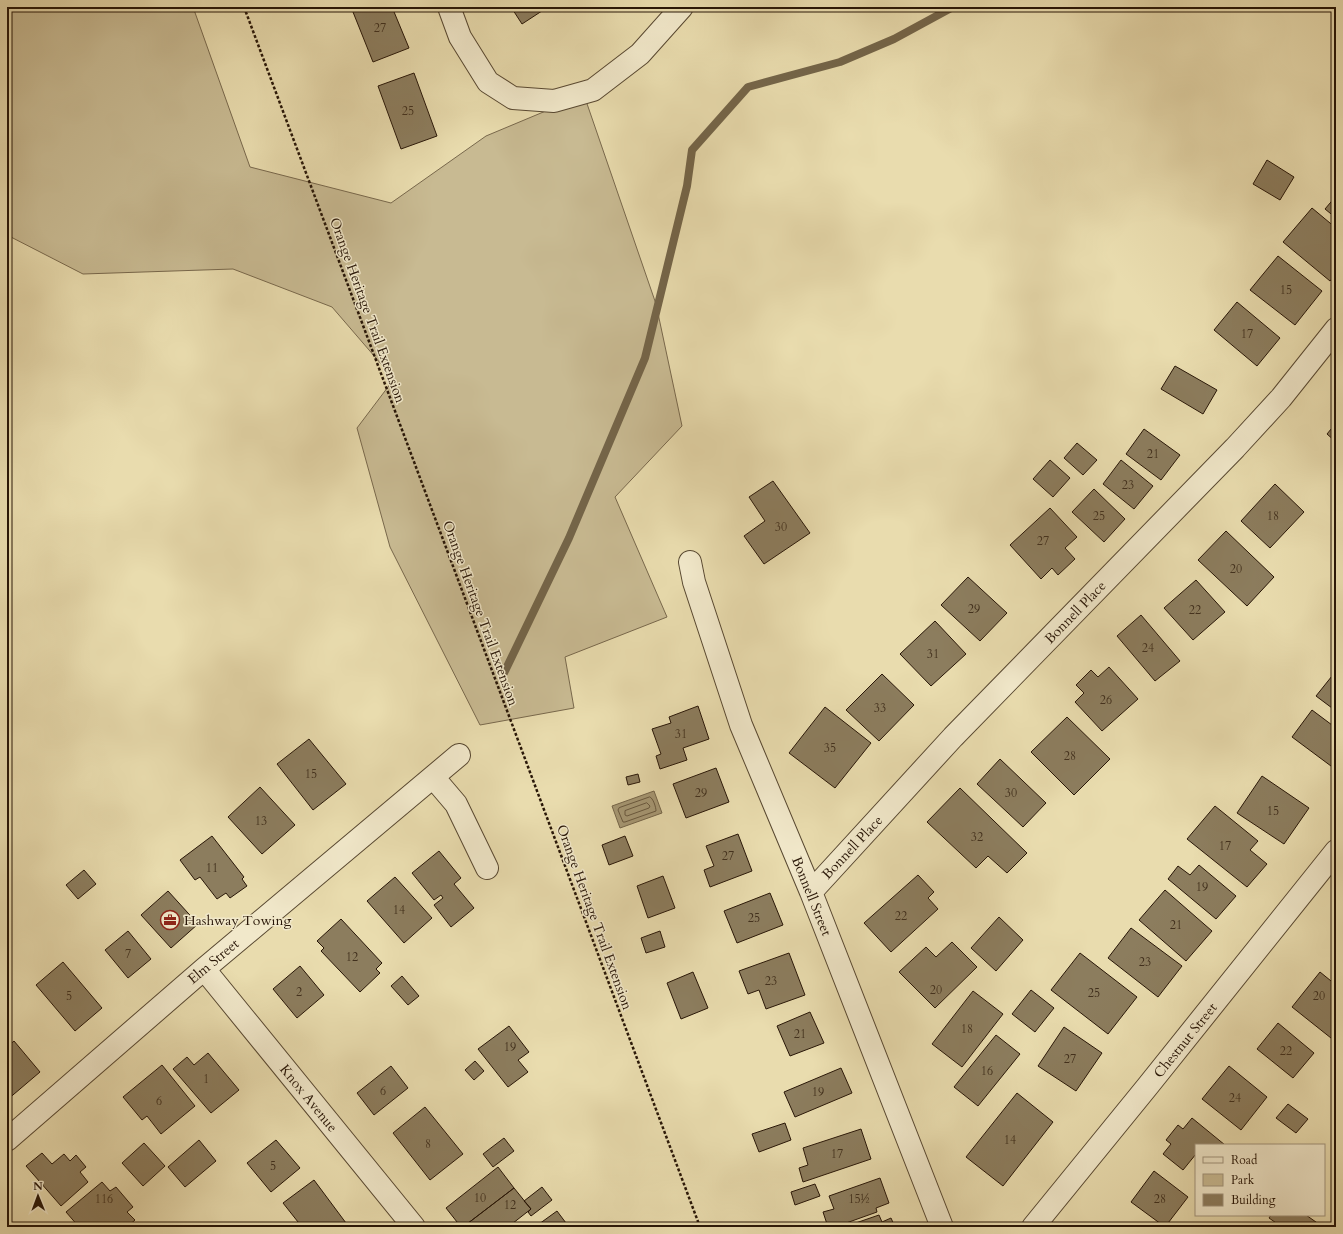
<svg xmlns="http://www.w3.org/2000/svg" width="1343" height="1234" font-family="Cardo,serif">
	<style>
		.green { fill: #c8ba92; stroke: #78684c }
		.water { fill: #a79975; stroke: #746549 }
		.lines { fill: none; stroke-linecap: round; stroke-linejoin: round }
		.shore { stroke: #68583e; stroke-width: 1 }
		.stream { stroke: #746549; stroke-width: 8 }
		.building { fill: #8c7d5e; stroke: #281607 }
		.street-casing { stroke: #584831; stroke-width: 24 }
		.path { stroke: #281607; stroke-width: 2.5; stroke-dasharray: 3 2; stroke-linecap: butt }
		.street { stroke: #f1e8ca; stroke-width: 22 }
		.labels { text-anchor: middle; stroke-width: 3; stroke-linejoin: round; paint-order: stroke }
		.number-label { font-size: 12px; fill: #41301d }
		.street-label { font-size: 14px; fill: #281607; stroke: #f1e8ca }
		.poi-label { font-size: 14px; fill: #281607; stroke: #f1e8ca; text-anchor: start }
	</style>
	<rect width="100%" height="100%" fill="#e9dcae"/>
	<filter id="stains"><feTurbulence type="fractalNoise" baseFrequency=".005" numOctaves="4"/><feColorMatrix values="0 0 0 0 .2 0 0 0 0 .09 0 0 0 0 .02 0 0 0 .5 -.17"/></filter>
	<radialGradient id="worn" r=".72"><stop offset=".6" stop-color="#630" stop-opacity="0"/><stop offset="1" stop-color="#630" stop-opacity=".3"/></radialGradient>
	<path class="green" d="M 7,7 L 193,7 L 250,167 L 391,203 L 486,136 L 584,95 L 656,304 L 682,426 L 615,497 L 667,617 L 565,657 L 574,708 L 480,725 L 390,547 L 357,428 L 394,379 L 332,307 L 233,269 L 83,274 L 7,235 Z"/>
	<path class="water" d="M 654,791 L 662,813 L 620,828 L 612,806 Z"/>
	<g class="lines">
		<path class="shore" d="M 650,797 C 653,798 656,807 656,811 L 625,822 L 623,822 L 618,810 L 619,808 Z
			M 647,803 L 650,806 L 649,808 L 627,816 L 625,815 L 625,811 Z"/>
		<path class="stream" d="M 504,673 L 569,538 L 645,358 L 687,186 L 692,150 L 748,87 L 840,62 L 894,39 L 953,7"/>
	</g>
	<path class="building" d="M 351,7 L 392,7 L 409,48 L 373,62 Z
		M 511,7 L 548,7 L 522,24 Z
		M 414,73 L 437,136 L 401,149 L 378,86 Z
		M 1267,160 L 1294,177 L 1280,200 L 1253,184 Z
		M 1336,196 L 1336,218 L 1325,209 Z
		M 1312,208 L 1336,228 L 1336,274 L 1330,281 L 1283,242 Z
		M 1278,256 L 1322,291 L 1295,325 L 1250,290 Z
		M 1237,302 L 1280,338 L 1257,366 L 1214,330 Z
		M 1175,366 L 1217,390 L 1203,414 L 1161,389 Z
		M 1336,423 L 1336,442 L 1327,434 Z
		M 1144,429 L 1180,455 L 1161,480 L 1126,454 Z
		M 1077,443 L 1097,460 L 1083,475 L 1064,458 Z
		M 1050,460 L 1070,478 L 1053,497 L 1033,479 Z
		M 1121,460 L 1153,486 L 1134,509 L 1103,484 Z
		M 773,481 L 810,533 L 764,564 L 744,536 L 765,521 L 749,497 Z
		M 1275,484 L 1304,512 L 1270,548 L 1241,521 Z
		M 1094,489 L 1125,519 L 1104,542 L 1072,512 Z
		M 1050,508 L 1077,537 L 1065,548 L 1075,559 L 1058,575 L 1052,568 L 1041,579 L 1010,545 Z
		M 1226,531 L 1274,577 L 1247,606 L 1198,560 Z
		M 968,577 L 1007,613 L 980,641 L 941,605 Z
		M 1196,580 L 1225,612 L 1193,640 L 1164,608 Z
		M 1141,615 L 1180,661 L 1155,681 L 1117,636 Z
		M 935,621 L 966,654 L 931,686 L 900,654 Z
		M 1109,667 L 1138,699 L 1102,731 L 1075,702 L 1084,693 L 1076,685 L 1091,670 L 1098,677 Z
		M 1336,671 L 1336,711 L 1316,696 Z
		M 882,674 L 914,705 L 879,741 L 846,710 Z
		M 698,706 L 709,739 L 683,748 L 687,760 L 660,769 L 656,756 L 661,754 L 652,729 L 671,723 L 669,717 Z
		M 825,707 L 871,743 L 835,788 L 789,753 Z
		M 1312,710 L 1336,728 L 1336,767 L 1335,769 L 1292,737 Z
		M 1067,717 L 1110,759 L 1074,795 L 1031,752 Z
		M 309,739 L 346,784 L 313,810 L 277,764 Z
		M 1000,759 L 1046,803 L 1023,827 L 977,784 Z
		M 716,768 L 729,802 L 686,818 L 673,784 Z
		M 638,774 L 640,782 L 628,785 L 626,777 Z
		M 1262,776 L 1309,808 L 1284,844 L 1237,813 Z
		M 260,787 L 295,825 L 262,854 L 228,817 Z
		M 960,788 L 1027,853 L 1007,873 L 988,856 L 976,868 L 927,822 Z
		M 1215,806 L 1258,841 L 1250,850 L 1267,864 L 1247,887 L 1187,839 Z
		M 738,834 L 752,871 L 710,887 L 704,870 L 714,866 L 706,846 Z
		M 212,836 L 244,877 L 242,879 L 247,886 L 230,898 L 226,893 L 217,899 L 200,877 L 195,880 L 180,860 Z
		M 625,836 L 633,856 L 609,865 L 602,845 Z
		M 439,851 L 461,878 L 454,884 L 474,908 L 451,927 L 434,905 L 443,898 L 441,895 L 434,900 L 412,873 Z
		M 1199,865 L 1236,896 L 1216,919 L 1168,879 L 1178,866 L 1190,875 Z
		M 84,870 L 96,884 L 78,899 L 66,885 Z
		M 918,875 L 934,892 L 928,898 L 938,909 L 891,952 L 864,923 Z
		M 663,876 L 675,908 L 648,918 L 637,886 Z
		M 395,877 L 432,918 L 404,943 L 367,901 Z
		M 1165,890 L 1212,931 L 1186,961 L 1139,920 Z
		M 168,891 L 198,924 L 171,948 L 141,915 Z
		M 770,893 L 783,925 L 737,943 L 724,911 Z
		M 999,917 L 1023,940 L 996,971 L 971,948 Z
		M 341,919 L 382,963 L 376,969 L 380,973 L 360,992 L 321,951 L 324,948 L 317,941 Z
		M 1131,928 L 1182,966 L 1158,997 L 1108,958 Z
		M 128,931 L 151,959 L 128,978 L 105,950 Z
		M 660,931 L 665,947 L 646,953 L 641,938 Z
		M 952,942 L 977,967 L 935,1008 L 899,972 L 926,947 L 936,957 Z
		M 789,953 L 805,995 L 766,1009 L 759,990 L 748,994 L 739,971 Z
		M 1080,953 L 1137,997 L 1108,1034 L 1051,990 Z
		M 63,962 L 102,1008 L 75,1031 L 36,985 Z
		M 300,966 L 324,995 L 297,1018 L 273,989 Z
		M 693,972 L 708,1008 L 681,1019 L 667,983 Z
		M 1320,972 L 1336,985 L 1336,1042 L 1292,1007 Z
		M 402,976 L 419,996 L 408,1005 L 391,986 Z
		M 1031,990 L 1054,1008 L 1035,1032 L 1012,1014 Z
		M 973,991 L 1003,1014 L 962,1067 L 932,1044 Z
		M 810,1012 L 824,1043 L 790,1056 L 777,1026 Z
		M 1278,1023 L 1314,1053 L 1293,1078 L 1257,1049 Z
		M 509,1026 L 529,1052 L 518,1060 L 528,1072 L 508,1087 L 478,1049 Z
		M 1064,1027 L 1102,1053 L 1076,1091 L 1038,1066 Z
		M 996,1035 L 1020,1054 L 978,1106 L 954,1087 Z
		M 14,1041 L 40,1072 L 7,1100 L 7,1047 Z
		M 208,1053 L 239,1090 L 211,1113 L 173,1069 L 187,1057 L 194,1065 Z
		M 475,1061 L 484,1071 L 474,1080 L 465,1070 Z
		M 162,1065 L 195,1106 L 161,1134 L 147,1116 L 142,1120 L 123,1097 Z
		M 391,1066 L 408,1088 L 374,1115 L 357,1093 Z
		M 1229,1066 L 1267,1097 L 1241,1130 L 1202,1099 Z
		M 841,1068 L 852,1093 L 795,1117 L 784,1092 Z
		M 1017,1093 L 1053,1122 L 1003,1186 L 966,1157 Z
		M 1288,1104 L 1308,1119 L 1296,1133 L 1276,1118 Z
		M 425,1107 L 463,1154 L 430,1180 L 393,1133 Z
		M 1192,1118 L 1225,1145 L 1196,1145 L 1196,1154 L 1183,1170 L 1163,1154 L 1171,1144 L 1166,1140 L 1178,1125 L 1183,1129 Z
		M 785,1123 L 791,1140 L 759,1152 L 752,1134 Z
		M 861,1129 L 871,1159 L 803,1182 L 799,1168 L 808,1165 L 803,1148 Z
		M 504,1138 L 514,1151 L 493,1167 L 483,1154 Z
		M 199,1140 L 216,1161 L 185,1187 L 168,1167 Z
		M 276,1140 L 300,1168 L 271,1192 L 247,1163 Z
		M 144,1143 L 165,1166 L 143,1186 L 122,1163 Z
		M 42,1153 L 52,1164 L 64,1154 L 70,1161 L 76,1155 L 86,1167 L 80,1172 L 88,1182 L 61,1206 L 26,1166 Z
		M 498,1167 L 514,1188 L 463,1227 L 461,1227 L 446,1208 Z
		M 1154,1171 L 1188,1197 L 1165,1227 L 1131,1202 Z
		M 880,1178 L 889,1203 L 876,1208 L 877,1212 L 835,1227 L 828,1227 L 823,1212 L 834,1209 L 829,1196 Z
		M 314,1180 L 346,1223 L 341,1227 L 302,1227 L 283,1203 Z
		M 102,1182 L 110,1191 L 116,1187 L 133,1207 L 127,1212 L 135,1220 L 127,1227 L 79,1227 L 66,1212 Z
		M 815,1184 L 820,1196 L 795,1205 L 791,1192 Z
		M 542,1187 L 552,1200 L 531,1216 L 528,1212 L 531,1209 L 524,1201 Z
		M 514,1188 L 531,1209 L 508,1227 L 463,1227 Z
		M 557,1211 L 569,1227 L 542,1227 L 539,1224 Z
		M 879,1215 L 882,1222 L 891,1218 L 895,1227 L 844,1227 Z
		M 1271,1215 L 1306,1215 L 1323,1227 L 1282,1227 L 1269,1218 Z"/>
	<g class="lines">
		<defs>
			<path id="street" d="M 449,7 L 460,37 L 488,82 L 513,98 L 554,101 L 593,90 L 640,54 L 682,7
				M 690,562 L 694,582 L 741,725 L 811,892 L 942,1227
				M 433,777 L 456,804 L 487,868
				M 811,892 L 953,737 L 1235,448 L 1281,398 L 1336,329
				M 204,969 L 414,1227
				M 7,1140 L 204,969 L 459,755
				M 1033,1227 L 1147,1087 L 1336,851"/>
		</defs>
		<use href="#street" class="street-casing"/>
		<path class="path" d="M 244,7 L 700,1227"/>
		<use href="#street" class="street"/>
	</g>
	<defs>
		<symbol id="office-ring" viewBox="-11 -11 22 22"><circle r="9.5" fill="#f1e8ca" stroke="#8f2418" stroke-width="1.5"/><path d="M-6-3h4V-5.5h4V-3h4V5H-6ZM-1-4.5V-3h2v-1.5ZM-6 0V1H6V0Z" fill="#8f2418"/></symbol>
	</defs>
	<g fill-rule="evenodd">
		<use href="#office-ring" x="159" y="909" width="22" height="22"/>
	</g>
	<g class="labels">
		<g class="number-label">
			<text x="380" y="32">27</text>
			<text x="408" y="115">25</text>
			<text x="1286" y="294">15</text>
			<text x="1247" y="338">17</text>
			<text x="1153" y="458">21</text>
			<text x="1128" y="489">23</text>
			<text x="1099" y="520">25</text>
			<text x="1273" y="520">18</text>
			<text x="781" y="531">30</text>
			<text x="1043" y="545">27</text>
			<text x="1236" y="573">20</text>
			<text x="974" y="613">29</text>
			<text x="1195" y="614">22</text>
			<text x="1148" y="652">24</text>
			<text x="933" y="658">31</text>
			<text x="1106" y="704">26</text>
			<text x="880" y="712">33</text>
			<text x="681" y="738">31</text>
			<text x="830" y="752">35</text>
			<text x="1070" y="760">28</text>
			<text x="311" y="778">15</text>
			<text x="701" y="797">29</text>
			<text x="1011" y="797">30</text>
			<text x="1273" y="815">15</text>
			<text x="261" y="825">13</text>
			<text x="977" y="841">32</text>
			<text x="1225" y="850">17</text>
			<text x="728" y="860">27</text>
			<text x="212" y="872">11</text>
			<text x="1202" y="891">19</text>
			<text x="399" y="914">14</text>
			<text x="901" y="920">22</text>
			<text x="754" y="922">25</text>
			<text x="1176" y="929">21</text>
			<text x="128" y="958">7</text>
			<text x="352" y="961">12</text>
			<text x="1145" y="966">23</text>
			<text x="771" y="985">23</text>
			<text x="936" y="994">20</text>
			<text x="299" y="996">2</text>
			<text x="1094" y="997">25</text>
			<text x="69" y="1000">5</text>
			<text x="1319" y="1000">20</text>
			<text x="967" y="1033">18</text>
			<text x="800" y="1038">21</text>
			<text x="510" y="1051">19</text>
			<text x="1286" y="1055">22</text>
			<text x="1070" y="1063">27</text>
			<text x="987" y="1075">16</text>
			<text x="206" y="1083">1</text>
			<text x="383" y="1095">6</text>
			<text x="818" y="1096">19</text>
			<text x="1235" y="1102">24</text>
			<text x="159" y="1105">6</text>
			<text x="1010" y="1144">14</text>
			<text x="428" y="1148">8</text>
			<text x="837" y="1158">17</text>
			<text x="273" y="1170">5</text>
			<text x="480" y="1202">10</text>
			<text x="104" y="1203">116</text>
			<text x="859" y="1203">15½</text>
			<text x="1160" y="1203">28</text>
			<text x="510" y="1209">12</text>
		</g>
		<g class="street-label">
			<text transform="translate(368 310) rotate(70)" y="5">Orange Heritage Trail Extension</text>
			<text transform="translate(1075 612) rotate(-46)" y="5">Bonnell Place</text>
			<text transform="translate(481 613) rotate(70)" y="5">Orange Heritage Trail Extension</text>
			<text transform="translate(852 847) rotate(-47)" y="5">Bonnell Place</text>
			<text transform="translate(812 896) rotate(68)" y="5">Bonnell Street</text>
			<text transform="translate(595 917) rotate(70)" y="5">Orange Heritage Trail Extension</text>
			<text transform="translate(213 961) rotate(-40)" y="5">Elm Street</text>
			<text transform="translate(1185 1040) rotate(-51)" y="5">Chestnut Street</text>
			<text transform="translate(309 1098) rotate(51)" y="5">Knox Avenue</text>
		</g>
		<g class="poi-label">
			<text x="184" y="925">Hashway Towing</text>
		</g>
	</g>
	<rect width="1343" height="1234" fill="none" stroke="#e9dcae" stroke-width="24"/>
	<rect x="8" y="8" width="1327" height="1218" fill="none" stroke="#281607" stroke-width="2"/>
	<rect x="12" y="12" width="1319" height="1210" fill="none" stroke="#281607"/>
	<rect x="1195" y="1144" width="130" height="72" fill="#f1e8ca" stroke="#a1947c"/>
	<rect x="1203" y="1157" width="20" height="6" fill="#f1e8ca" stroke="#a1947c"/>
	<text x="1231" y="1164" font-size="12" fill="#281607">Road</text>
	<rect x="1203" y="1174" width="20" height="12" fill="#c8ba92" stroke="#a1947c"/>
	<text x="1231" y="1184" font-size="12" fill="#281607">Park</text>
	<rect x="1203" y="1194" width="20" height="12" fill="#8c7d5e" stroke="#a1947c"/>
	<text x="1231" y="1204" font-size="12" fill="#281607">Building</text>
	<g transform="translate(38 1196) rotate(359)" stroke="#f1e8ca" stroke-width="3" paint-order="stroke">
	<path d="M0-3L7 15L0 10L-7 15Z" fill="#281607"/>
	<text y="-6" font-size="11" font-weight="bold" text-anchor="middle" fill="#281607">N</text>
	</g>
	<rect width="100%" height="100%" filter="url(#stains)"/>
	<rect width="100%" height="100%" fill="url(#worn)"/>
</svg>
